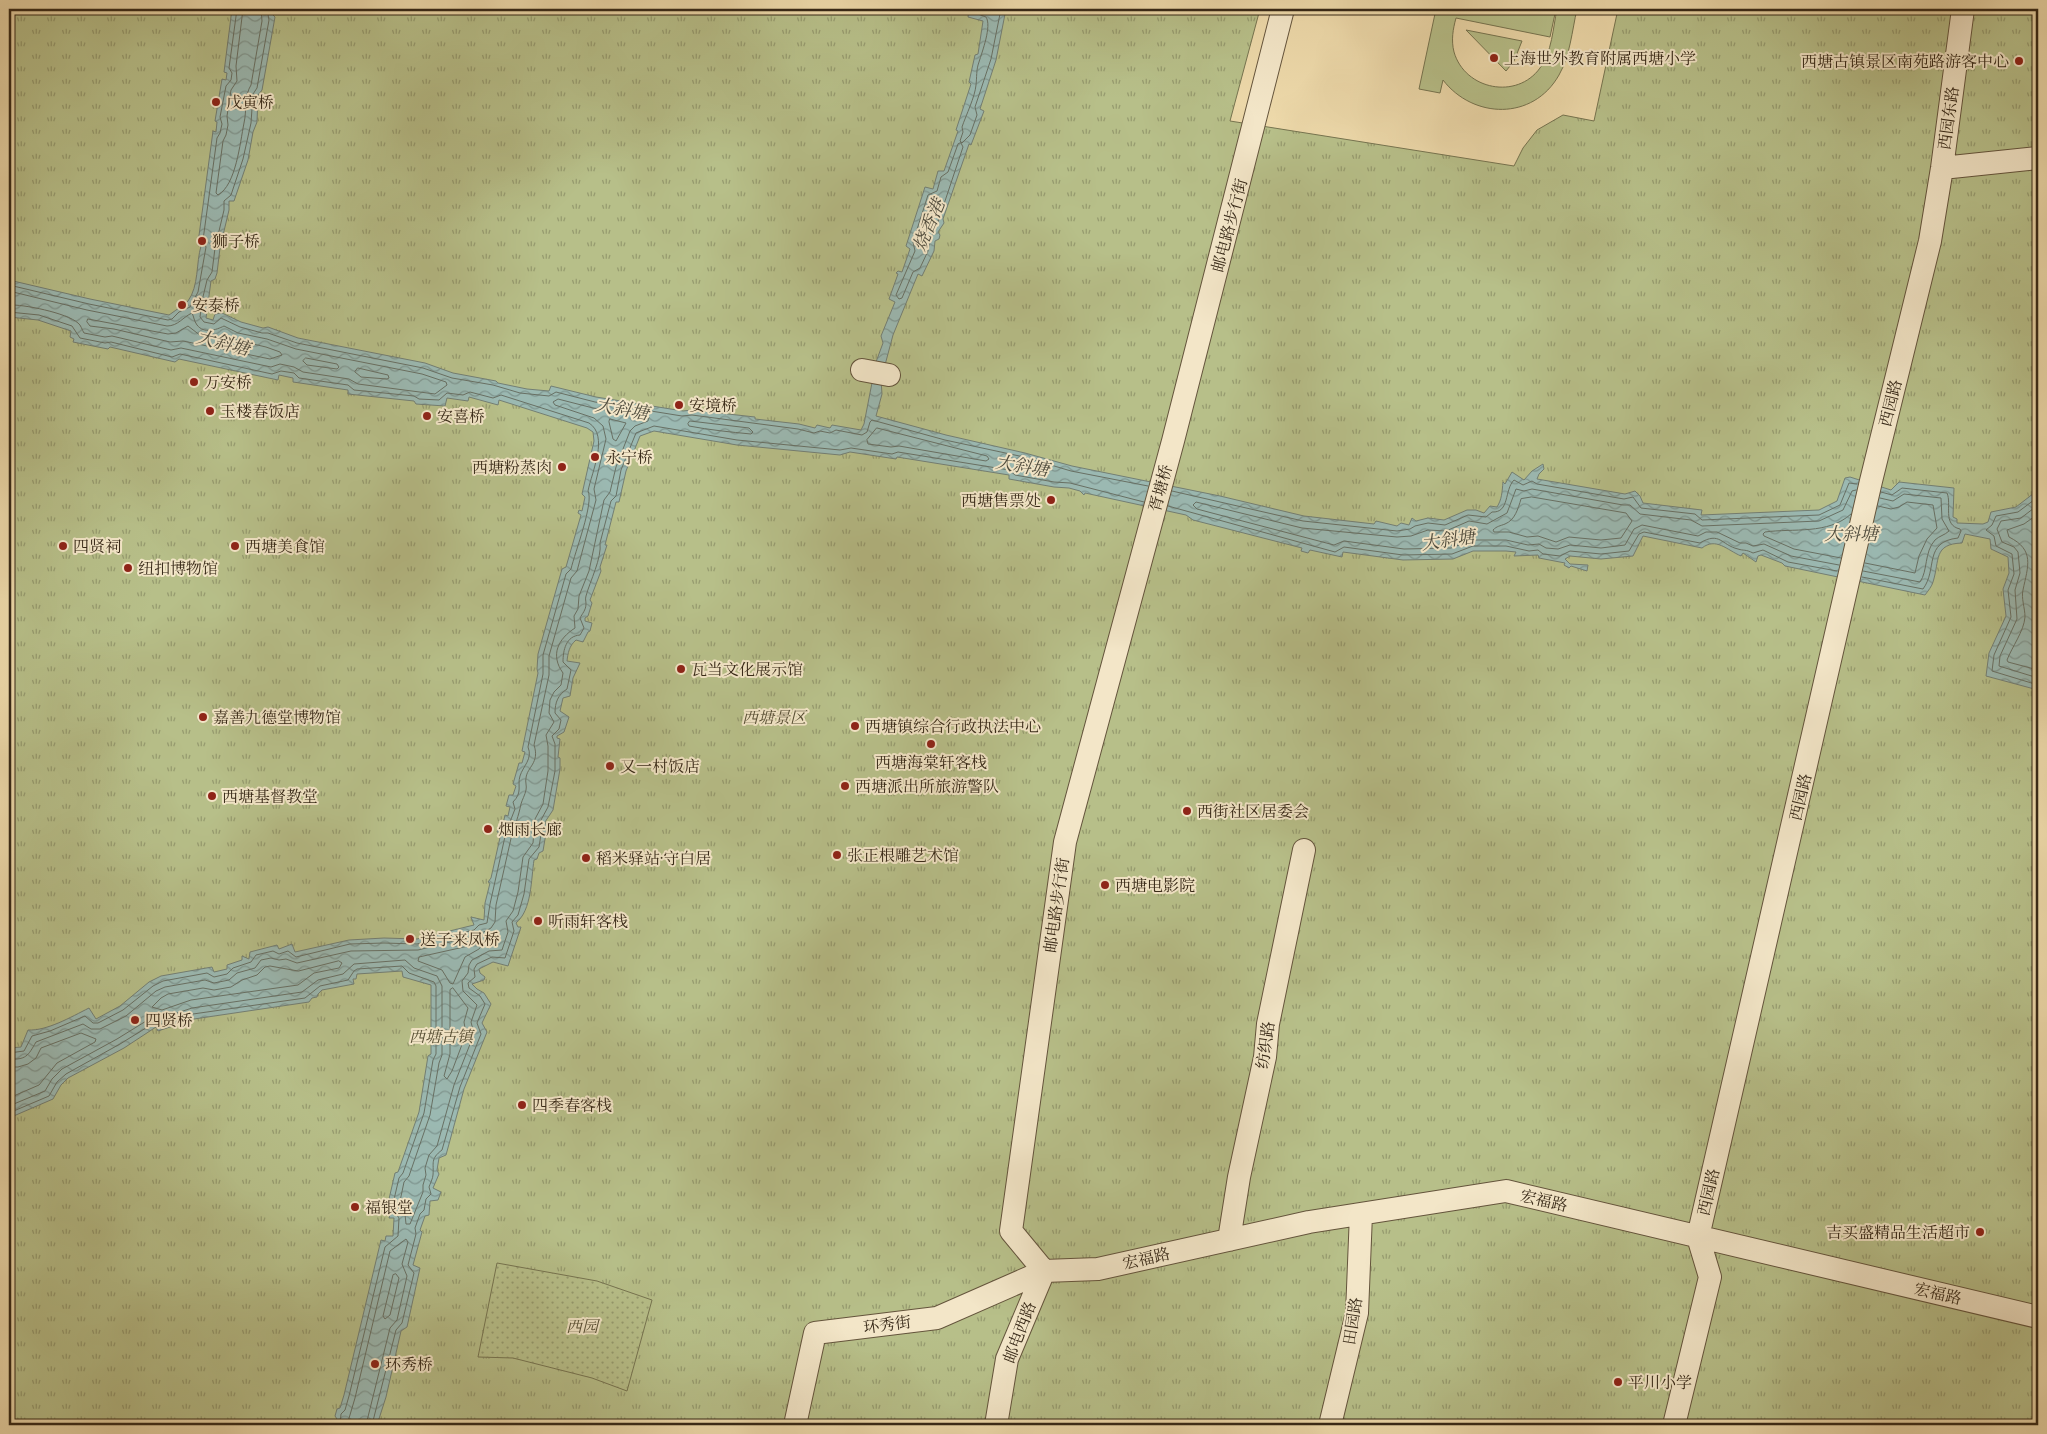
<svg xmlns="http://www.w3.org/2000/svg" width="2047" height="1434" font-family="'IM FELL Double Pica','Noto Serif SC',serif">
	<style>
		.grass { fill: #b7bf89; stroke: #767450 }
		.park { fill: url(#park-tufts); stroke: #767450 }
		.garden { fill: url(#garden-dots); stroke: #767450 }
		.water { fill: url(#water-waves); stroke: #737f74 }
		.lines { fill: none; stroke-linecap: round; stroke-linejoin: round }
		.shore { stroke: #687064; stroke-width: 1 }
		.street-casing { stroke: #64543c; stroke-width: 24 }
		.street { stroke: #f3e6c8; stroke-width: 22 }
		.poi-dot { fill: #8f2418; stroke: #f3e6c8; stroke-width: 2 }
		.labels { text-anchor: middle; stroke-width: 4; stroke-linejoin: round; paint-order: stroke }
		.poi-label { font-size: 16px; fill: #362817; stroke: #f3e6c8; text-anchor: start }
		.street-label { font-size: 16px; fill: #362817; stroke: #f3e6c8 }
		.park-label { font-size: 16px; font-style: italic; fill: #564e34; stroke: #f3e6c8 }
		.water-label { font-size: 18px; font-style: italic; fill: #4f4c3e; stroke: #f3e6c8 }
	</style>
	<defs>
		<pattern id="park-tufts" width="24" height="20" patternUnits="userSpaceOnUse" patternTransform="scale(1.25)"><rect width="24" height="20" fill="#b7bf89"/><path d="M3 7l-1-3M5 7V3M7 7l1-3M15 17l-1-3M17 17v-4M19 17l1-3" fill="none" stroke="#969b6f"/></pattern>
		<pattern id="garden-dots" width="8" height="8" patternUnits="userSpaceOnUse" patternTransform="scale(1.25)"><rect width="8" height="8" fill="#b7bf89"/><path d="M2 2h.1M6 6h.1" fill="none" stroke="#969b6f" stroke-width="1.8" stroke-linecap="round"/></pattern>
		<pattern id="water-waves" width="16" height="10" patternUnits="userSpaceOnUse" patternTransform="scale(1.25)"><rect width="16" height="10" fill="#9bb9b2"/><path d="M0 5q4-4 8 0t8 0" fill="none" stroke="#7f9690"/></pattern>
	</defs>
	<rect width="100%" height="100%" fill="#edd9aa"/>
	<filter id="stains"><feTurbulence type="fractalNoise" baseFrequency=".004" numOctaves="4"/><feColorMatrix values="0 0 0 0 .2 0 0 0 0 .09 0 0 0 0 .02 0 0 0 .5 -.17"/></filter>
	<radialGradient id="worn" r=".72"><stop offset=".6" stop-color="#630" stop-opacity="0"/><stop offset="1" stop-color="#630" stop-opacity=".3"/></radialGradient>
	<path class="grass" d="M 1436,9 L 1556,9 L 1550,37 L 1456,18 C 1453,29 1451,40 1454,52 C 1465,90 1517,100 1540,68 C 1552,52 1553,28 1557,9 L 1577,9 C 1572,31 1570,56 1559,75 C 1533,121 1473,119 1443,80 L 1440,93 L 1419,89 Z
		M 1466,30 L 1522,41 L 1514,61 L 1506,71 Z"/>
	<path class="park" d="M 9,9 L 1260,9 L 1230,121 L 1514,166 L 1523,148 L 1537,130 L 1563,115 L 1594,121 L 1618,9 L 2038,9 L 2038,1425 L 9,1425 Z"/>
	<path class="garden" d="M 497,1263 L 597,1281 L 652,1300 L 627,1391 L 592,1378 L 513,1358 L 478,1357 Z"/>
	<path class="water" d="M 232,9 L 272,9 L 272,14 L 275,17 L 262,90 L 258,95 L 257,122 L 253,132 L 248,160 L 234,201 L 229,201 L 229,210 L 220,248 L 217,273 L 215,279 L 211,281 L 206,318 L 213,320 L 215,314 L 222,313 L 241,322 L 263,328 L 268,327 L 298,338 L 425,363 L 453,373 L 496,381 L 498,383 L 527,389 L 549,391 L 551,386 L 596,397 L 683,411 L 692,410 L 755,417 L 755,419 L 799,424 L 815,428 L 817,425 L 830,428 L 832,425 L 861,430 L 864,424 L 876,362 L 883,343 L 881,336 L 895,302 L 889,299 L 898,274 L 896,273 L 898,271 L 902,272 L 910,249 L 906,246 L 925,187 L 933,189 L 938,171 L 944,171 L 958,131 L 956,130 L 971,84 L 969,82 L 975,55 L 978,54 L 983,21 L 968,17 L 969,9 L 1006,9 L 996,60 L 980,109 L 984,111 L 971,145 L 969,144 L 943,219 L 944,223 L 938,232 L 940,235 L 939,239 L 935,241 L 934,251 L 922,276 L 918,274 L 893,335 L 881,380 L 882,394 L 876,416 L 946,435 L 1025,453 L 1072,466 L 1220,496 L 1304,516 L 1374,524 L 1376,521 L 1397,526 L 1401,523 L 1409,525 L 1412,518 L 1416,521 L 1428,518 L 1444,520 L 1467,510 L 1476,510 L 1484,513 L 1490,506 L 1497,507 C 1502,499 1502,492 1503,482 L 1505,484 L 1512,472 L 1524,480 L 1532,471 L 1543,464 L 1544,469 L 1539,474 L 1537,479 L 1625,494 L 1635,491 L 1640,496 L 1643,503 L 1702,510 L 1701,515 L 1819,510 L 1837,501 L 1845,478 L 1850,477 L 1891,490 L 1899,482 L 1954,488 L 1953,517 L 1957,519 L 1957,523 L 1983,524 L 1988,522 L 1991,512 L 2016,507 L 2038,490 L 2038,690 L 1986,676 L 1989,653 L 2006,616 L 2003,589 L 2009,573 L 2008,557 L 1991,549 L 1990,539 L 1965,534 L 1962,543 C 1933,544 1940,560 1933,582 C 1932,586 1928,591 1925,595 L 1785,566 L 1782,563 L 1761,555 L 1758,556 L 1756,562 L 1743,553 L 1741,556 C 1727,550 1716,537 1702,548 L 1643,536 L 1633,556 L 1601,559 L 1570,556 L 1565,559 L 1570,564 L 1588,565 L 1587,571 L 1571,566 L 1569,568 L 1564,565 L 1565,563 L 1539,558 L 1538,555 L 1514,556 L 1516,552 L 1506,551 L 1473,551 L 1453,559 L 1403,560 L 1343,552 L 1342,557 L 1310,550 L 1308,553 L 1301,551 L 1302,548 L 1193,520 L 1186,515 L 1085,493 L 1084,495 L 1080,491 L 1069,488 L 1054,487 L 1009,479 L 1009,475 L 897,457 L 896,459 L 850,452 L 840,455 L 737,445 L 654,431 L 640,436 L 626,471 L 619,502 L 616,502 L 605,545 L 607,545 L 600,567 L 601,571 L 590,600 L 592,603 L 588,616 L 585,618 L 585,621 L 592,623 L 590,631 L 588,632 L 583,642 L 576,640 C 569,646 568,653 567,661 L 580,663 L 573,678 L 570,696 L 563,698 L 560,711 L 569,717 L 564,732 L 557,736 L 557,738 L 560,739 L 558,757 L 560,758 L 560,769 L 553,810 L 545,822 L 547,827 L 543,851 L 539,853 L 537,859 L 534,860 C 531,879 532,910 516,923 L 518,927 L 521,927 L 508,966 L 493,962 L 479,969 L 480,973 L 485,977 L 484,980 L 472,984 L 477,989 L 484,993 L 491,1004 L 482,1023 L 487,1032 L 464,1089 L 446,1155 L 439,1158 L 437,1170 L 439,1174 L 433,1188 L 441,1192 L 438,1200 L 430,1201 L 429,1215 L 425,1216 L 420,1230 L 422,1232 L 413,1265 L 420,1268 L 407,1327 L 401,1331 L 386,1397 L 377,1425 L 335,1425 L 337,1419 L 335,1416 L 337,1409 L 340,1408 L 344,1395 L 381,1240 L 385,1241 L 386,1236 L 393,1236 L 394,1218 L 389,1218 L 390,1214 L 386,1212 L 395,1173 L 398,1172 L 419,1112 L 428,1056 L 431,1054 L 431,985 L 403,977 L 402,971 L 357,974 L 356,979 L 353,979 L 354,984 L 322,990 L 318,994 L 317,997 L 312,998 L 309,1002 L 194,1019 L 158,1031 L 156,1027 L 124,1048 L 68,1078 L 61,1085 L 53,1099 L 9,1118 L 9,1048 L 21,1047 L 28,1030 C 47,1031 71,1017 89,1008 L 96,1019 L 120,1006 L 149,982 L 161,976 L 212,967 L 214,972 L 227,969 L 227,965 L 242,960 L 242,956 L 249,959 L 250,952 L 277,945 L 279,949 L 292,944 L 295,952 L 349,940 L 384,938 L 417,939 L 474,925 L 471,917 L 484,920 L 485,903 L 490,883 L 488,882 L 491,878 L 501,833 L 497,832 L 498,829 L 502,829 L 505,815 L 508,816 L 510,807 L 506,806 L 509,795 L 513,795 L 516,786 L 513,784 L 519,763 L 522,763 L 525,752 L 522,751 L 538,673 L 537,669 L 538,654 L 562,569 L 566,567 L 581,515 L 578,513 L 579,510 L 582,511 L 585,497 L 582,494 L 594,441 L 593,432 L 587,428 L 499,400 L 498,405 L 469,397 L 468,401 L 447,398 L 445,406 L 416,404 L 414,401 L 348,394 L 348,390 L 293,382 L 293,378 L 279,375 L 278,380 L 179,359 L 175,362 L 110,347 L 108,349 L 73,342 L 74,339 L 70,337 L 71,331 L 38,320 L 9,317 L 9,280 L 90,299 L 169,315 C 172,313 186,303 188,301 C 199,286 196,263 201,246 L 198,243 L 213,131 L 216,132 L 217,122 L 215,121 L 222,79 L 226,80 L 227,73 L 224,72 Z"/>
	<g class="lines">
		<path class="shore" d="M 243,9 L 236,66 L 237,81 L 231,90 L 227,116 L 228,125 L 226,135 L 223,141 L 216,193 L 218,195 C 236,185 240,143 244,123 C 247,110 244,96 251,85 L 262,21 L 261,9
			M 267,9 L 269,20 L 257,88 L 253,94 L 251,123 L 243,159 L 231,195 L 224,201 L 224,210 L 215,248 L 212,272 L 207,280 L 202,301 L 200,317 L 204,322 L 214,324 L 221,318 L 240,327 L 262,333 L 268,333 L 297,343 L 423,368 L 452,378 L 493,385 L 520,393 L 549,396 L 556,392 L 595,402 L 682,416 L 692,415 L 798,429 L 814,433 L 820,431 L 830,433 L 836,430 L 862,435 L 867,432 L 870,422 L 872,420 L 945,440 L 1024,457 L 1071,471 L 1148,486
			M 974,9 L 975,13 L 986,17 C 992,26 982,52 979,62 C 976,70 977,77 976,85 C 975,97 966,115 962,127 L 963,132 L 960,141 L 962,143 L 970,135 L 977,115 L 975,107 L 991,59 L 1001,9
			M 961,143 L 963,147 L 938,222 L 930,240 L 928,251 L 920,268 L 913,272 L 902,298 L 899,299 L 896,295 L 915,251 L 913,242 L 928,195 L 937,191 L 941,177 L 948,172 L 958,144 Z
			M 9,285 L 89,304 L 168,320 L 172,319 L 179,312 L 190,307 L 198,292 L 206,247 L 203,240 L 217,138 L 220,133 L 222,124 L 220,117 L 226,86 L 231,80 L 232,73 L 229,68 L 237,9
			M 9,291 L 87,310 L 167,326 C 178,326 183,317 192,313 C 194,317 194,321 197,325 C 204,334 216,330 224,326 L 238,333 L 267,339 L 296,349 L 422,374 L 446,382 L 447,385 L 435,394 L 358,384 L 349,379 L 303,372 L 294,367 L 280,364 L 271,367 L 181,348 L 171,350 L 112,336 L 105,337 L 84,333 C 82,330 81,325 78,323 C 67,313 23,304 9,305
			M 9,312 L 39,315 L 72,326 L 80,338 L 105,343 L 111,342 L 172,357 L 180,354 L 272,374 L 281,371 L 294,373 L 299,378 L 348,385 L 354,390 L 414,396 L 419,399 L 439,400 L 447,393 L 463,395 L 470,392 L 493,398 L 501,395 L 589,423 C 609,436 592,471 588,491 C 594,503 575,552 571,569 L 566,574 L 543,655 L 543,674 L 528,747 C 533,759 523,766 520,776 C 517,786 523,792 513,802 L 515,809 L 506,832 L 490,904 L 487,923 L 479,925 L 474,930 L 417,944 L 384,943 L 350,944 L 296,957 L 288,951 L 279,954 L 273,951 L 256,955 L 251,962 L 233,968 L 227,974 L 214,977 L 207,973 L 163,981 L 153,986 L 123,1010 L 98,1023 L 93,1023 L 85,1016 L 50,1031 L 32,1036 L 24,1051 L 9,1053
			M 88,319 L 168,334 L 176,333 L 188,326 L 201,336 L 214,338 L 224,335 L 236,340 L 266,347 L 280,352 L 282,355 L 270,359 L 183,341 L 170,342 L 114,329 L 90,326 L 87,322 Z
			M 306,358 L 337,364 L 339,367 L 337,369 L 307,365 L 303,361 Z
			M 358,368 L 388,375 L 389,378 L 387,379 L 361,377 L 355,372 Z
			M 610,419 L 626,423 L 616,441 L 613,439 L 609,422 Z
			M 690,421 L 749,428 L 753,432 L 751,434 C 730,432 710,430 689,426 L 688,424 Z
			M 877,428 L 987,456 L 989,459 L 986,461 L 899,446 L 891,447 L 868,444 L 867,440 Z
			M 1172,491 L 1303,521 L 1397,531 L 1410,529 L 1415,526 L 1428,523 L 1445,525 L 1468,515 L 1486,517 L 1492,512 C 1510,513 1504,490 1514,480 L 1523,485 L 1532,481 L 1537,484 L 1624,499 L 1633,497 L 1641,508 L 1695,514 L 1702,520 L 1819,515 L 1840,505 L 1849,483 L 1857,484
			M 1532,497 L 1626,513 L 1632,521 L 1621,538 L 1601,540 L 1569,537 L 1556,542 L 1538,536 L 1527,537 L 1509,532 L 1494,532 L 1493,530 C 1497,526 1500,526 1505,524 C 1515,520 1518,509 1521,499 Z
			M 2038,497 L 2018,512 L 1996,516 L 1992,525 L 1986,530 L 1994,536 L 1996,546 L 2012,554 L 2014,574 L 2008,590 L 2011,617 L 1994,655 L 1992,671 L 2038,685
			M 2038,505 L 2021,518 L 2001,521 L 1997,529 L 2002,542 L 2014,547 L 2018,552 L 2020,573 L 2015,590 L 2017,619 L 2000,656 L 1999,666 L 2038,678
			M 1168,506 L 1335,552 L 1344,547 L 1403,555 L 1452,554 L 1473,546 L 1506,546 L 1529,551 L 1538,550 L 1543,554 L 1560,556 L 1570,551 L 1601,554 L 1629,551 L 1639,534 L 1644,532 L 1700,543 C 1720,531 1721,545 1738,549 C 1744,551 1745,549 1753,553 L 1763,550 L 1788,562 L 1837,571
			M 2038,514 L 2024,524 L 2007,530 L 2009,537 C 2035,550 2028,566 2023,590 C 2021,598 2025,608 2025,617 C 2024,631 2012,647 2007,660 L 2008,662 L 2038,670
			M 1841,558 L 1794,549 L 1764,536 L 1763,534 L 1765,532 C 1793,528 1828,535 1851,514
			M 1865,563 L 1915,573 L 1919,556 L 1927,539 L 1937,528 L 1933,505 L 1907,502 L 1899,507 L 1891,509 L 1878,506
			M 1839,565 L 1791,556 L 1764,544 L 1753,546 L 1746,543 L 1740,543 L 1717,532 L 1706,532 L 1698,536 L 1642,525 L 1634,529 L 1625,545 L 1601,548 L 1570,545 L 1558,549 L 1546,548 L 1539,544 L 1528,545 L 1506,540 L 1472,540 L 1451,548 L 1404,549 L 1344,541 L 1334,545 L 1212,513 L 1197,509 L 1193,505 L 1196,502 L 1302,528 L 1397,537 L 1411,536 L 1428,530 L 1446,531 L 1469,521 L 1487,524 L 1507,513 L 1516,489 L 1524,491 L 1532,489 L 1623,505 L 1630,505 L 1640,514 L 1691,520 L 1702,526 L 1819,521 L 1843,510 L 1852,491 L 1856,490
			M 1863,571 L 1920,582 C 1928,571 1924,552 1935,540 C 1939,536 1945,535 1949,531 L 1942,519 L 1941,498 L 1904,494 L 1893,501 L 1880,498
			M 1862,577 L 1923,589 C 1938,569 1923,542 1958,538 L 1961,531 L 1960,529 C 1942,525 1952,504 1947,493 L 1902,488 L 1892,495 L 1881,492
			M 495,935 L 498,937 L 496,943 L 483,944 L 479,949 L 465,957 L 453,984 L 450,983 L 442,970 L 418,961 L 419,957 L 482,943 L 486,938 Z
			M 339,961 L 342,963 L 339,968 L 314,973 L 298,985 L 191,1000 L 162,1010 L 152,1007 L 161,998 L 168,994 L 203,988 L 214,990 L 231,987 L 242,980 L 257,975 L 265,967 L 270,966 L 298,971 Z
			M 453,988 L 468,1008 L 464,1022 L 466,1034 L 452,1071 L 447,1079 L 444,1076 L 450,1054 L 450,990 Z
			M 9,1059 C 26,1060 28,1056 36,1042 L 83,1024 L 91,1029 L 100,1029 L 126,1016 L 156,991 L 165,987 L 205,980 L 214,983 L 229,980 L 237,973 L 255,968 L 261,960 L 271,958 L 279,960 L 286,959 L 297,963 L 351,951 L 418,950 L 478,935 L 491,928 L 495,922 L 496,905 L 512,834 C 516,822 518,818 521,804 C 522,800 525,795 526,790 C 527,786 525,782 526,778 C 527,767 540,763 534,745 L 549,675 L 549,656 L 571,578 L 577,571 L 596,500 L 594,489 L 606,439 L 603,426 L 594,418 L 555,405 L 553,402 L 558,399 L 593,408 L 649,417 L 648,421 L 635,426 L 630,431 L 616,467 L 610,492 L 604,500 L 589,571 L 579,596 L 578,609 L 574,616 L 575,628 C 558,639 550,655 563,673 L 561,685 L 554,692 L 550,700 L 549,713 L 554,722 L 546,735 L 548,746 L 548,771 L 543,804 L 535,819 L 533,843 L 523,857 L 518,892 L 513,911 L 506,921 L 508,932 L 502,950 L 489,951 L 472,960 L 469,965 L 468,973 L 462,981 L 463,991 L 477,1005 L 471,1022 L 474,1034 L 454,1085 L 437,1146 L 429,1155 L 425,1168 L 426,1175 L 423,1185 L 423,1192 L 410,1224 L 406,1224 L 405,1214 L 399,1206 L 404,1182 L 409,1176 L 430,1115 L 439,1063 L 442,1055 L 442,986 L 437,976 L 414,968 L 405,960 L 354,964 L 343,974 L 318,980 L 302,992 L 192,1008 L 162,1018 L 151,1018 L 117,1039 L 62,1069 L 52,1079 L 45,1091 L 9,1106
			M 9,1067 L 18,1067 L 28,1064 L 36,1058 L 41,1048 L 81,1033 L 96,1039 L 95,1042 L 57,1063 L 39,1085 L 9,1098
			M 9,1113 L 49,1096 L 57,1082 L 66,1074 L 120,1044 L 154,1023 L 162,1024 L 193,1014 L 305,998 L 320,986 L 348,980 L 354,971 L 357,969 L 402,966 L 409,973 L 434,982 L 436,986 L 436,1054 L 433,1060 L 424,1113 L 403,1173 L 399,1178 L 392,1208 L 399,1218 L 398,1236 L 385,1247 L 349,1396 L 345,1410 L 341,1414 L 340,1425
			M 396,1274 L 399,1278 L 390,1315 L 385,1319 L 383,1316 L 393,1275 Z
			M 347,1425 L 355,1398 L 390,1251 L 406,1239 L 408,1242 L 402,1264 L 407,1276 L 397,1320 L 390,1328 L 366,1425
			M 372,1425 L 396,1330 L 402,1323 L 414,1273 L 408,1265 L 416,1234 L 415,1228 L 420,1214 L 424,1210 L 426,1199 L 431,1194 L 429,1187 C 430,1184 433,1178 433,1175 C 434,1163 430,1159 442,1150 L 460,1087 L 481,1034 L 477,1023 L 485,1004 L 480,996 L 469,988 L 468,983 L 475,977 L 474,969 L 477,964 L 492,957 L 505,958 L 514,931 L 512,922 L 518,915 L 524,894 L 529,859 L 539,847 L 542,828 L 541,820 L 548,807 L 555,771 L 555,744 L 552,736 L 559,729 L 561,720 L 555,713 C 555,702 558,695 567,689 L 571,670 L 563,662 C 563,650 566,636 580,635 L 584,628 L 580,618 C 582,614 586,610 586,604 C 586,601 585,599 586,596 C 590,581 602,558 600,543 L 611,501 L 616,496 L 621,470 L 636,433 L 654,426 L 737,440 L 840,450 L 851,448 L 892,454 L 898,452 L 1009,470 L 1015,475 L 1054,482 L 1070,483 L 1144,502"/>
		<defs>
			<path id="street" d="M 1942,168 L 2038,158
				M 862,370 L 889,375
				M 1229,1240 L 1239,1177 L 1265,1057 L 1268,1024 L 1304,850
				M 1044,1271 L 1011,1231 L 1065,842 L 1173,441 L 1283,9
				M 795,1425 L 815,1333 L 937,1318 L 1044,1271 L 1098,1269 L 1309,1222 L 1506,1191 L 2038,1317
				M 996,1425 L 1007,1359 L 1044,1271
				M 1330,1425 L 1357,1313 L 1361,1214
				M 1674,1425 L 1710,1277 L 1698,1237 L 1871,481 L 1930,241 L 1942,168 L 1963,9"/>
		</defs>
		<use href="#street" class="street-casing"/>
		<use href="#street" class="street"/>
	</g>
	<g class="poi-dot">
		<circle cx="1494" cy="58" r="5"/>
		<circle cx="2019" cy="61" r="5"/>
		<circle cx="216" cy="102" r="5"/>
		<circle cx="202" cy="241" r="5"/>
		<circle cx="182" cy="305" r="5"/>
		<circle cx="194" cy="382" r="5"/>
		<circle cx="679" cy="405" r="5"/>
		<circle cx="210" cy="411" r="5"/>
		<circle cx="427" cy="416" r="5"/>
		<circle cx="595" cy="457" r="5"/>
		<circle cx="562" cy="467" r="5"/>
		<circle cx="1051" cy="500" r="5"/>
		<circle cx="63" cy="546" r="5"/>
		<circle cx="235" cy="546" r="5"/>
		<circle cx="128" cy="568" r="5"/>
		<circle cx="681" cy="669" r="5"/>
		<circle cx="203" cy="717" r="5"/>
		<circle cx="855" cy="726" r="5"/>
		<circle cx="931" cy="744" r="5"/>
		<circle cx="610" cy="766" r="5"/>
		<circle cx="845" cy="786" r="5"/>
		<circle cx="212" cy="796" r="5"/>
		<circle cx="1187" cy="811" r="5"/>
		<circle cx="488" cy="829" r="5"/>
		<circle cx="837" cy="855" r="5"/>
		<circle cx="586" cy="858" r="5"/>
		<circle cx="1105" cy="885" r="5"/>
		<circle cx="538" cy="921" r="5"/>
		<circle cx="410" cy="939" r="5"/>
		<circle cx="135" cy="1020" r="5"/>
		<circle cx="522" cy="1105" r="5"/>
		<circle cx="355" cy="1207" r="5"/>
		<circle cx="1980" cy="1232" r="5"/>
		<circle cx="375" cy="1364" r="5"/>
		<circle cx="1618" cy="1382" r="5"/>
	</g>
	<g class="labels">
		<g class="poi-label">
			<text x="1504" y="64">上海世外教育附属西塘小学</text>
			<text x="2009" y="67" text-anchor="end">西塘古镇景区南苑路游客中心</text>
			<text x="226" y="108">戊寅桥</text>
			<text x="212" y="247">狮子桥</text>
			<text x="192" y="311">安泰桥</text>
			<text x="204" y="388">万安桥</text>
			<text x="689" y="411">安境桥</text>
			<text x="220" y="417">玉楼春饭店</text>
			<text x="437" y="422">安喜桥</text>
			<text x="605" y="463">永宁桥</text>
			<text x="552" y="473" text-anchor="end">西塘粉蒸肉</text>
			<text x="1041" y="506" text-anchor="end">西塘售票处</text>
			<text x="73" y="552">四贤祠</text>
			<text x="245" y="552">西塘美食馆</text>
			<text x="138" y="574">纽扣博物馆</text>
			<text x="691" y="675">瓦当文化展示馆</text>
			<text x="213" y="723">嘉善九德堂博物馆</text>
			<text x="865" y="732">西塘镇综合行政执法中心</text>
			<text x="931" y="768" text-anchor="middle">西塘海棠轩客栈</text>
			<text x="620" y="772">又一村饭店</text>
			<text x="855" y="792">西塘派出所旅游警队</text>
			<text x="222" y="802">西塘基督教堂</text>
			<text x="1197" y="817">西街社区居委会</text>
			<text x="498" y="835">烟雨长廊</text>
			<text x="847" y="861">张正根雕艺术馆</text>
			<text x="596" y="864">稻米驿站·守白居</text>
			<text x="1115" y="891">西塘电影院</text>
			<text x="548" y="927">听雨轩客栈</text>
			<text x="420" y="945">送子来凤桥</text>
			<text x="145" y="1026">四贤桥</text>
			<text x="532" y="1111">四季春客栈</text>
			<text x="365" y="1213">福银堂</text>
			<text x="1970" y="1238" text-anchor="end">吉买盛精品生活超市</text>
			<text x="385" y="1370">环秀桥</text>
			<text x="1628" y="1388">平川小学</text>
		</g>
		<g class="street-label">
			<text transform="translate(1948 118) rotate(-82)" y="6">西园东路</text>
			<text transform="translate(1229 225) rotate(-75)" y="6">邮电路步行街</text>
			<text transform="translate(1890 403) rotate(-76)" y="6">西园路</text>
			<text transform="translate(1160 488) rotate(-75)" y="6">胥塘桥</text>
			<text transform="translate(1800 797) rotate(-77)" y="6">西园路</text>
			<text transform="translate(1056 905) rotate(-82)" y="6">邮电路步行街</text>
			<text transform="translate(1265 1045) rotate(-82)" y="6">纺织路</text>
			<text transform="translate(1708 1192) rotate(-77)" y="6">西园路</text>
			<text transform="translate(1544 1200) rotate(13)" y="6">宏福路</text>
			<text transform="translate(1146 1258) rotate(-13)" y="6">宏福路</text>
			<text transform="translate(1938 1293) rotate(13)" y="6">宏福路</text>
			<text transform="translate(1352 1321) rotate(-81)" y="6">田园路</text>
			<text transform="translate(887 1324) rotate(-7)" y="6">环秀街</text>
			<text transform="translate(1019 1332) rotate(-69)" y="6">邮电西路</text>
		</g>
		<g class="park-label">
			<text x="774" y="723">西塘景区</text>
			<text x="441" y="1042">西塘古镇</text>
			<text x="582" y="1332">西园</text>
		</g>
		<g class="water-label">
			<text transform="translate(929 225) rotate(-67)" y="6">烧香港</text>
			<text transform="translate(223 343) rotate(14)" y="6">大斜塘</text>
			<text transform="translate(622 409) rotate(10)" y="6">大斜塘</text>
			<text transform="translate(1022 466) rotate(9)" y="6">大斜塘</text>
			<text x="1851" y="540">大斜塘</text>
			<text transform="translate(1448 540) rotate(-8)" y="6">大斜塘</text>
		</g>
	</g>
	<rect width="2047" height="1434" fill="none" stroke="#edd9aa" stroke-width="30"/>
	<rect x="10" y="10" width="2027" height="1414" fill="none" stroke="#362817" stroke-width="2.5"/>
	<rect x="15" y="15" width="2017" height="1404" fill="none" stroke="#362817"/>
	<rect width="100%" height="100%" filter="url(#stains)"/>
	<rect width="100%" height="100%" fill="url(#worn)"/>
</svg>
